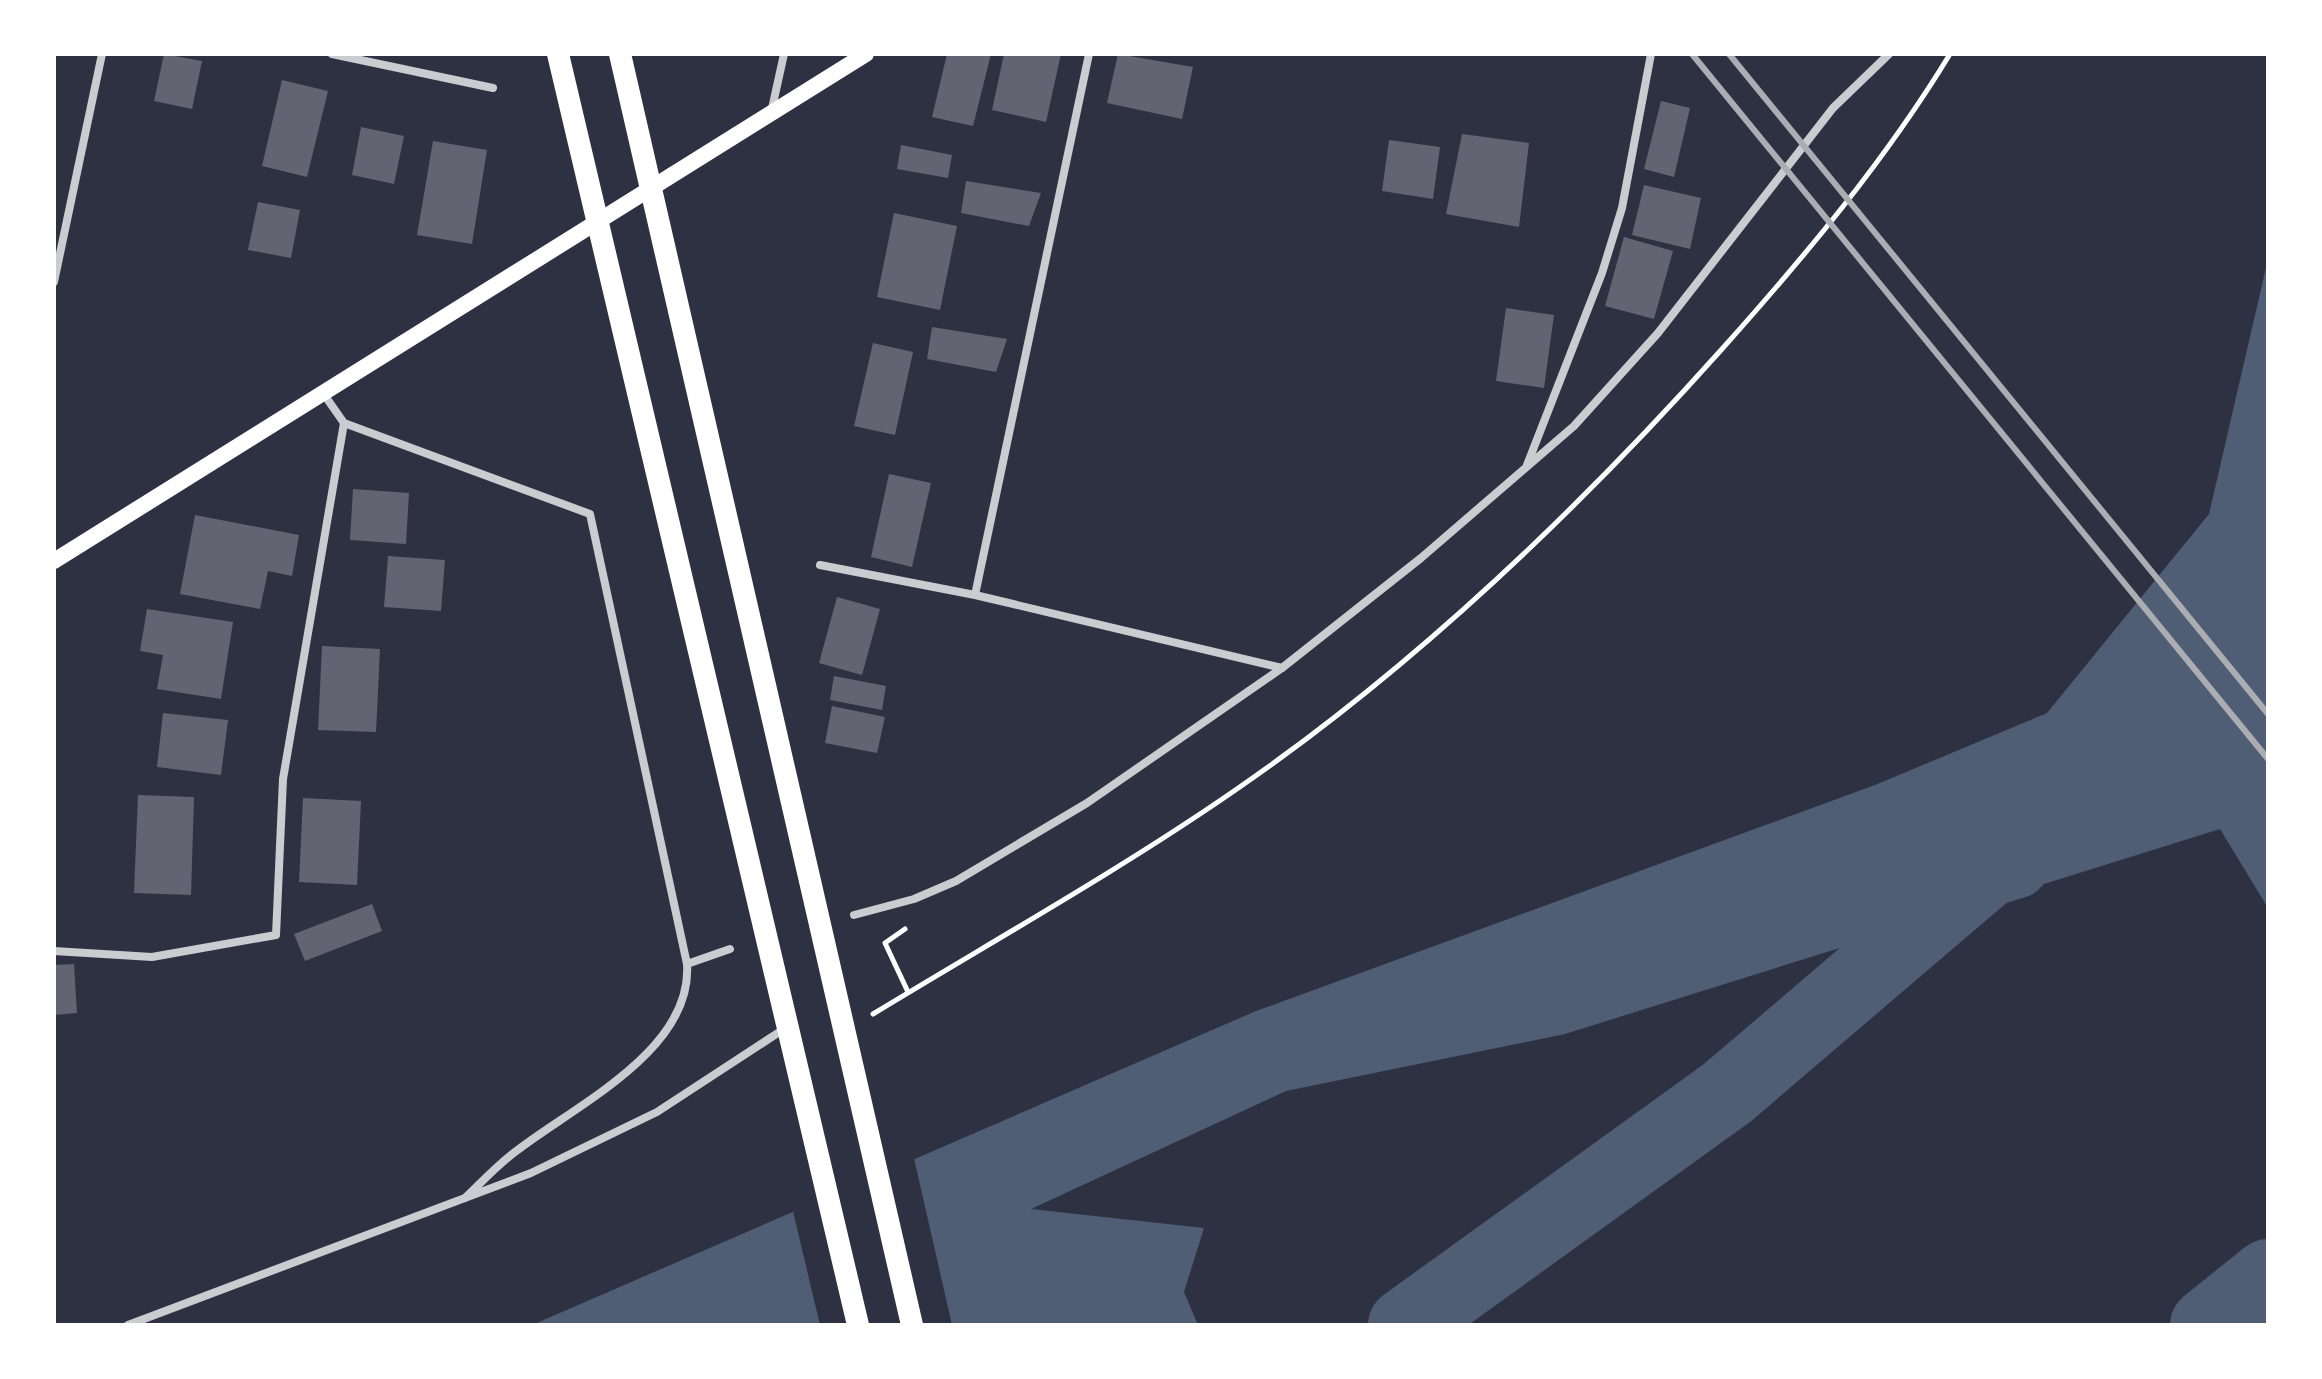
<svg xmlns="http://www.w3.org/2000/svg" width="2322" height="1379" font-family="Poppins,sans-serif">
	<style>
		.water { fill: #4f5d75 }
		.pier { fill: #2d3142 }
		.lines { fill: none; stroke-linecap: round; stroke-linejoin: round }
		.river { stroke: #4f5d75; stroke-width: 74 }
		.building { fill: #626471 }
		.path { stroke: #fff; stroke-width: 5 }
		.minor { stroke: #caccd0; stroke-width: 8 }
		.secondary { stroke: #fff; stroke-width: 16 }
		.trunk { stroke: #fff; stroke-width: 22 }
		.rail { stroke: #abadb3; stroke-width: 6 }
	</style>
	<rect width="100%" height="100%" fill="#2d3142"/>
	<path class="water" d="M 2268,259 L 2268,908 L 2220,829 L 1565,1034 L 1286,1091 L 1031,1209 L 1204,1228 L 1184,1292 L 1198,1325 L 532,1325 L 1256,1011 L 1875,785 L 2047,713 L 2209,514 Z"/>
	<path class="pier" d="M 913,1154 L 952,1325 L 820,1325 L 792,1207 Z"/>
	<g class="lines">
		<path class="river" d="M 1405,1325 L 1727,1093 L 1988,870 L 2014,862
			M 2207,1325 L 2268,1276"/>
	</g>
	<path class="building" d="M 164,54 L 202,61 L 192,109 L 154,101 Z
		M 947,54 L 991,54 L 973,126 L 932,117 Z
		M 1004,54 L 1061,54 L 1046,122 L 992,110 Z
		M 1118,54 L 1193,67 L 1182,119 L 1107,103 Z
		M 282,80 L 328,91 L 307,177 L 262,166 Z
		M 1661,101 L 1690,108 L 1674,177 L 1644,169 Z
		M 361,127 L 404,136 L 394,184 L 352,175 Z
		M 1462,134 L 1529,143 L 1519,227 L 1446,214 Z
		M 1389,140 L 1440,147 L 1433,199 L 1382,191 Z
		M 433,141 L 487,150 L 472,244 L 417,235 Z
		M 901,145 L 952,155 L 948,178 L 897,169 Z
		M 966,181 L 1041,193 L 1029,226 L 961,213 Z
		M 1644,185 L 1701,198 L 1690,249 L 1632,235 Z
		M 258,202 L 300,210 L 291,258 L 248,250 Z
		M 894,213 L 957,226 L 940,310 L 877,297 Z
		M 1624,237 L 1673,251 L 1654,319 L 1605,306 Z
		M 1506,308 L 1554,315 L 1544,388 L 1496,381 Z
		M 932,327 L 1007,339 L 996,372 L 927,359 Z
		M 873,343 L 913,352 L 895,435 L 854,426 Z
		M 889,474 L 931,483 L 912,567 L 871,557 Z
		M 353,489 L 409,493 L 406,544 L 350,540 Z
		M 195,515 L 299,535 L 292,576 L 268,571 L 260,609 L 180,594 Z
		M 388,556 L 445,560 L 441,611 L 384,607 Z
		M 837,597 L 880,609 L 862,675 L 819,663 Z
		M 147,609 L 233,622 L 221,699 L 157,689 L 163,655 L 140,651 Z
		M 322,646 L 380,649 L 376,732 L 318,730 Z
		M 834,676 L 886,686 L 882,710 L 830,700 Z
		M 832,706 L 885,717 L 877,753 L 825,743 Z
		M 163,713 L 228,720 L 221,775 L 157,767 Z
		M 138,795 L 194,797 L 191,895 L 134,893 Z
		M 303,798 L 361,801 L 357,885 L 299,882 Z
		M 372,904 L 382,931 L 305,961 L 294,934 Z
		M 74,964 L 77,1013 L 54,1015 L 54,965 Z"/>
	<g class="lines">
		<path class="path" d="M 905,929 L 885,943 L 908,992
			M 873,1014 C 993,941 1118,871 1234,791 C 1413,668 1578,510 1722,349 C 1805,256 1885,161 1950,54"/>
		<path class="minor" d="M 332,54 L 493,88
			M 771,113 L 784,54
			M 54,282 L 102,54
			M 344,423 L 590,514 L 687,964
			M 1527,465 L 1602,273 L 1622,208 L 1651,54
			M 820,565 L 975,595 L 1282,668
			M 975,595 L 1089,54
			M 854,915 L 914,899 L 956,881 L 1087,803 L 1282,668 L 1421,558 L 1574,426 L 1658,333 L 1833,108 L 1889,54
			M 54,951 L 152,957 L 276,935 L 283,779 L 344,423 L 323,393
			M 465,1198 C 482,1182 499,1163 519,1149 C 578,1104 693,1049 687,964 L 730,949
			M 128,1325 L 531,1173 L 657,1112 L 784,1029"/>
		<path class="secondary" d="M 54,561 L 866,54"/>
		<path class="trunk" d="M 558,54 L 858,1325
			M 620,54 L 912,1325"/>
		<path class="rail" d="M 1692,54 L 2268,759
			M 1729,54 L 2268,714"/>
	</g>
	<rect width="2322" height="1379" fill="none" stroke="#ffffff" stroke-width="112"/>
</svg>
